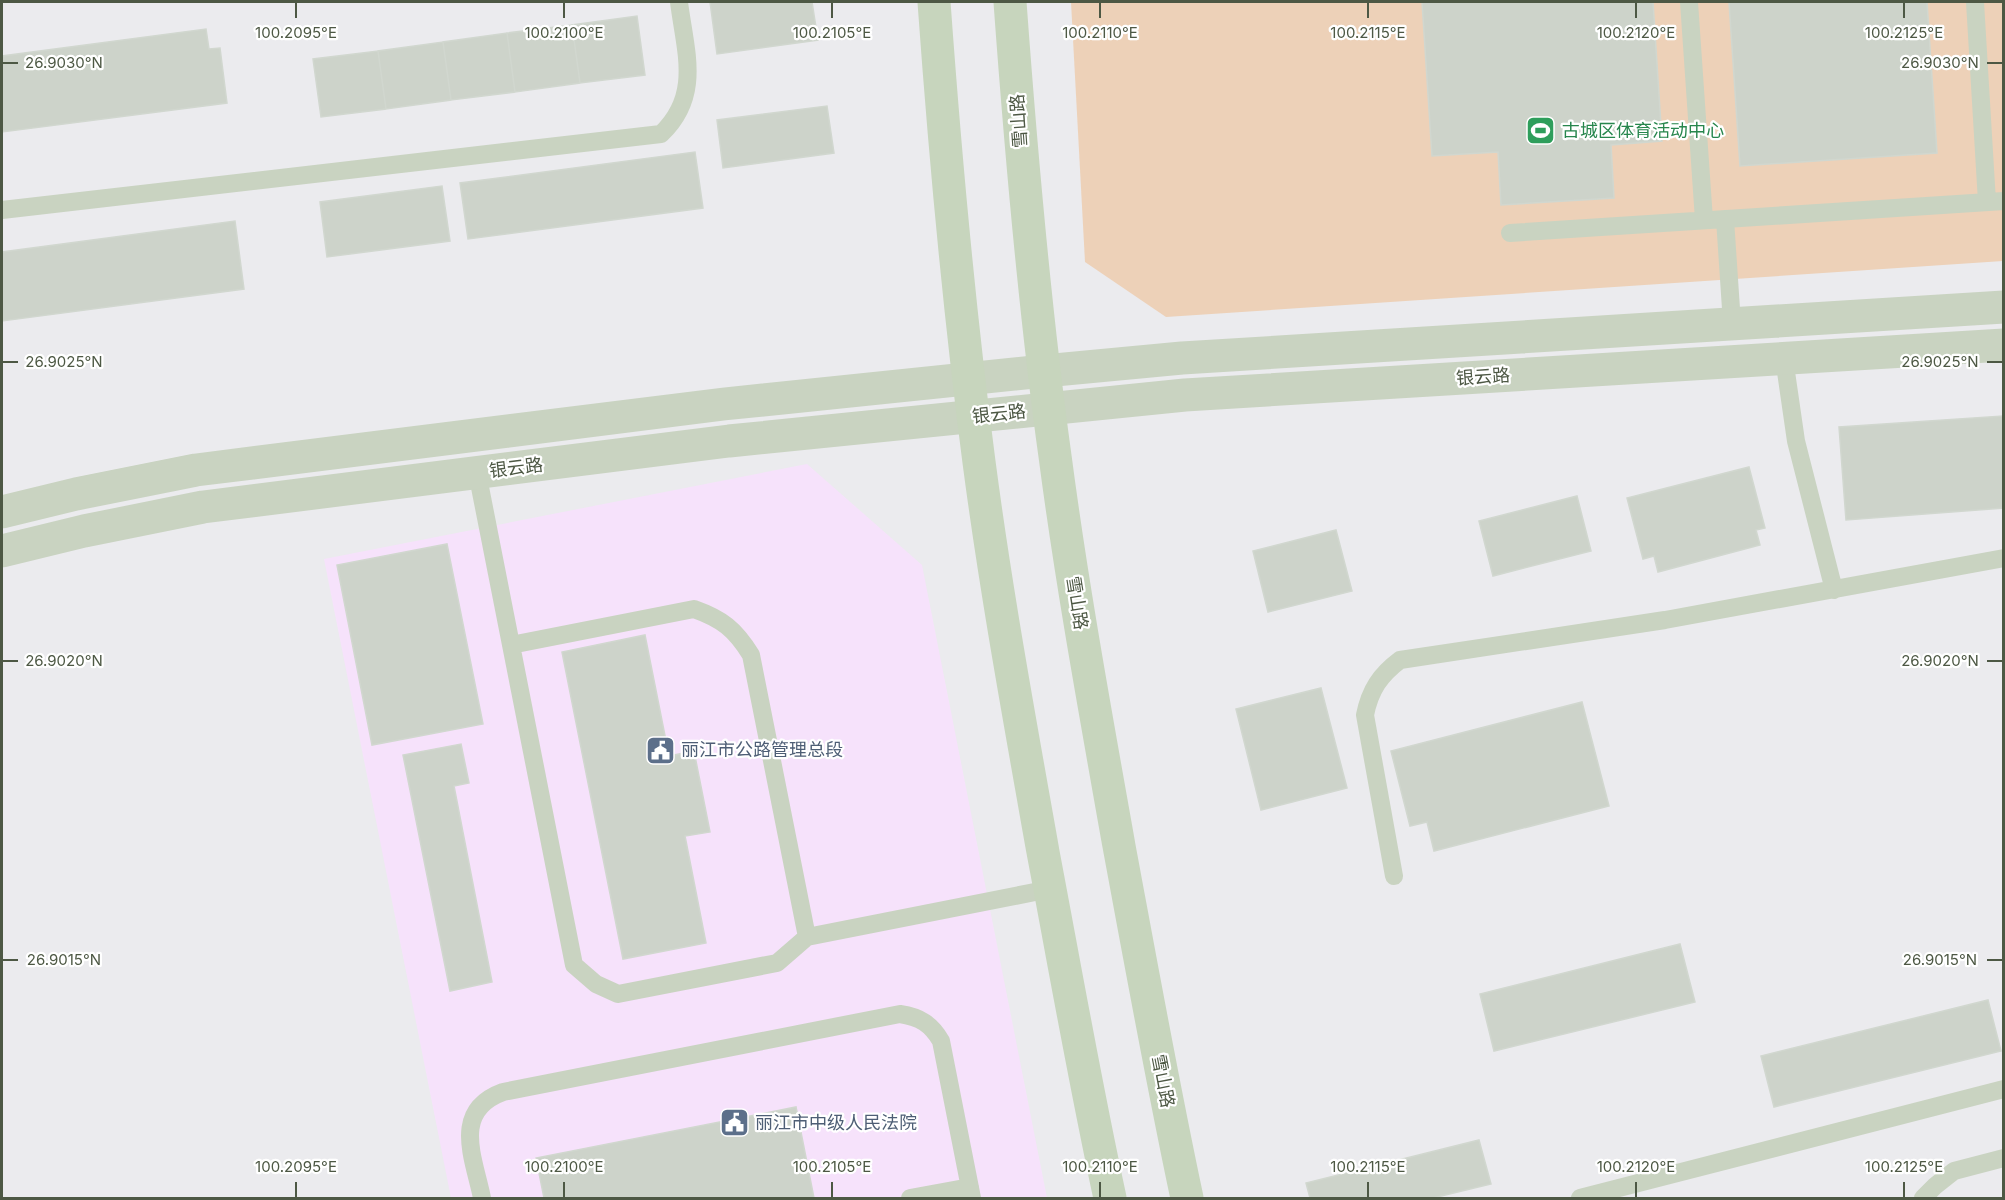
<svg xmlns="http://www.w3.org/2000/svg" width="2005" height="1200" font-family="Inter,'Noto Sans SC',sans-serif">
	<style>
		.commercial { fill: #f6e2fb }
		.green { fill: #edd1b8 }
		.building { fill: #cdd3ca; stroke: #d1d7cf; stroke-width: 1.5 }
		.lines { fill: none; stroke-linecap: round; stroke-linejoin: round }
		.service { stroke: #c9d3c1; stroke-width: 18 }
		.minor { stroke: #c9d3c1; stroke-width: 33 }
		.secondary { stroke: #c7d5bd; stroke-width: 33 }
		.ticks { fill: none; stroke: #4d5844; stroke-width: 2 }
		.labels { text-anchor: middle; stroke-width: 4.5; stroke-linejoin: round; paint-order: stroke }
		.street-label { font-size: 18px; fill: #4d5844; stroke: #fff }
		.leisure-label { font-size: 18px; fill: #27864d; stroke: #fff; text-anchor: start }
		.service-label { font-size: 18px; fill: #4e5e75; stroke: #fff; text-anchor: start }
		.ticks-label { font-size: 15px; text-anchor: middle; fill: #4d5844; stroke: #fff; stroke-width: 4.5; stroke-linejoin: round; paint-order: stroke }
	</style>
	<rect width="100%" height="100%" fill="#ebebee"/>
	<path class="commercial" d="M 807,464 L 922,565 L 1047,1198 L 451,1198 L 324,559 Z"/>
	<path class="green" d="M 1071,2 L 2003,2 L 2003,261 L 1166,317 L 1085,262 Z"/>
	<path class="building" d="M 710,2 L 812,2 L 818,40 L 717,54 Z
		M 1422,2 L 1653,2 L 1662,141 L 1611,145 L 1614,198 L 1501,205 L 1498,152 L 1432,156 Z
		M 1729,2 L 1927,2 L 1937,153 L 1740,166 Z
		M 637,16 L 645,75 L 580,83 L 572,25 Z
		M 572,25 L 580,83 L 515,92 L 507,33 Z
		M 206,29 L 209,49 L 220,48 L 227,103 L 2,132 L 2,56 Z
		M 507,33 L 515,92 L 451,100 L 443,42 Z
		M 443,42 L 451,100 L 386,109 L 378,51 Z
		M 378,51 L 386,109 L 321,117 L 313,59 Z
		M 827,106 L 834,153 L 723,168 L 717,120 Z
		M 695,152 L 703,208 L 468,239 L 460,183 Z
		M 442,186 L 450,241 L 327,257 L 320,202 Z
		M 235,221 L 244,289 L 2,321 L 2,252 Z
		M 2003,416 L 2004,508 L 1846,520 L 1839,427 Z
		M 1749,467 L 1765,528 L 1756,530 L 1760,545 L 1658,572 L 1654,556 L 1643,559 L 1627,498 Z
		M 1577,496 L 1591,551 L 1493,576 L 1479,521 Z
		M 1336,530 L 1352,591 L 1268,612 L 1253,551 Z
		M 447,544 L 483,724 L 372,745 L 337,565 Z
		M 645,635 L 669,756 L 694,751 L 710,832 L 685,836 L 706,943 L 623,959 L 562,652 Z
		M 1321,688 L 1347,788 L 1261,810 L 1236,709 Z
		M 1582,702 L 1609,806 L 1434,851 L 1427,822 L 1410,826 L 1391,751 Z
		M 461,744 L 469,783 L 454,786 L 492,982 L 450,991 L 403,755 Z
		M 1680,944 L 1695,1002 L 1494,1051 L 1480,994 Z
		M 1988,1000 L 2001,1051 L 1774,1107 L 1761,1056 Z
		M 796,1107 L 814,1198 L 544,1198 L 536,1158 Z
		M 1479,1140 L 1491,1184 L 1433,1198 L 1310,1198 L 1306,1183 Z"/>
	<g class="lines">
		<path class="service" d="M 1689,2 L 1704,220
			M 1975,2 L 1987,202
			M 2,210 L 661,134 C 702,95 685,51 679,2
			M 1725,219 L 1732,324
			M 1510,233 L 2004,201
			M 1784,358 L 1796,441 L 1834,590
			M 477,472 L 574,965 L 596,984 L 618,994 L 777,963 L 807,937 L 1050,889
			M 511,645 L 694,609 C 722,619 735,629 751,655 L 807,937
			M 1394,876 L 1365,715 C 1370,690 1380,675 1400,660 L 1665,620 L 2004,558
			M 482,1198 C 474,1158 451,1111 503,1092 L 900,1014 C 920,1017 931,1024 941,1041 L 972,1198
			M 910,1198 L 970,1187
			M 1580,1198 L 2004,1089
			M 1923,1198 L 1935,1186 L 1954,1171 L 2004,1158"/>
		<path class="minor" d="M 2,512 L 76,494 L 196,470 L 724,404 L 1044,371 L 1182,358 L 2004,307
			M 2,551 L 84,531 L 203,507 L 729,441 L 1185,395 L 2004,345"/>
		<path class="secondary" d="M 934,2 C 945,155 959,309 979,462 C 996,592 1020,722 1043,852 C 1065,968 1085,1083 1110,1198
			M 1010,2 C 1021,153 1034,305 1055,456 C 1072,586 1096,716 1119,846 C 1141,964 1162,1081 1187,1198"/>
	</g>
	<path class="ticks" d="M 296,3 L 296,18M 564,3 L 564,18M 832,3 L 832,18M 1100,3 L 1100,18M 1368,3 L 1368,18M 1636,3 L 1636,18M 1904,3 L 1904,18M 3,63 L 18,63M 1987,63 L 2002,63M 3,362 L 18,362M 1987,362 L 2002,362M 3,661 L 18,661M 1987,661 L 2002,661M 3,960 L 18,960M 1987,960 L 2002,960M 296,1182 L 296,1197M 564,1182 L 564,1197M 832,1182 L 832,1197M 1100,1182 L 1100,1197M 1368,1182 L 1368,1197M 1636,1182 L 1636,1197M 1904,1182 L 1904,1197"/>
	<defs>
		<symbol id="stadium-square" viewBox="-11 -11 22 22"><rect x="-9" y="-9" width="18" height="18" rx="4" fill="#2e9e5b" stroke="#fff"/><path d="M0-5a6.5 5 0 1 0 0 10a6.5 5 0 1 0 0-10ZM-3.5-1.8h7v3.6h-7Z" fill="#fff"/></symbol>
		<symbol id="civic-square" viewBox="-11 -11 22 22"><rect x="-9" y="-9" width="18" height="18" rx="4" fill="#5c6f8a" stroke="#fff"/><path d="M-.6-6.5H3V-4.5H.6V-3L4-1V1h2V6H-6V1h2V-1L-.6-3ZM-1.2 2.5V6h2.4V2.5Z" fill="#fff"/></symbol>
	</defs>
	<g fill-rule="evenodd">
		<use href="#stadium-square" x="1524" y="114" width="33" height="33"/>
		<use href="#civic-square" x="644" y="734" width="33" height="33"/>
		<use href="#civic-square" x="718" y="1106" width="33" height="33"/>
	</g>
	<g class="labels">
		<g class="street-label">
			<text transform="translate(1019 121) rotate(-94)" y="6">雪山路</text>
			<text transform="translate(1483 377) rotate(-4)" y="6">银云路</text>
			<text transform="translate(999 414) rotate(-6)" y="6">银云路</text>
			<text transform="translate(516 468) rotate(-7)" y="6">银云路</text>
			<text transform="translate(1077 603) rotate(81)" y="6">雪山路</text>
			<text transform="translate(1163 1081) rotate(79)" y="6">雪山路</text>
		</g>
		<g class="leisure-label">
			<text x="1562" y="137">古城区体育活动中心</text>
		</g>
		<g class="service-label">
			<text x="681" y="756">丽江市公路管理总段</text>
			<text x="755" y="1129">丽江市中级人民法院</text>
		</g>
	</g>
	<g class="ticks-label">
		<text x="296" y="38">100.2095°E</text>
		<text x="564" y="38">100.2100°E</text>
		<text x="832" y="38">100.2105°E</text>
		<text x="1100" y="38">100.2110°E</text>
		<text x="1368" y="38">100.2115°E</text>
		<text x="1636" y="38">100.2120°E</text>
		<text x="1904" y="38">100.2125°E</text>
		<text x="64" y="68">26.9030°N</text>
		<text x="1940" y="68">26.9030°N</text>
		<text x="64" y="367">26.9025°N</text>
		<text x="1940" y="367">26.9025°N</text>
		<text x="64" y="666">26.9020°N</text>
		<text x="1940" y="666">26.9020°N</text>
		<text x="64" y="965">26.9015°N</text>
		<text x="1940" y="965">26.9015°N</text>
		<text x="296" y="1172">100.2095°E</text>
		<text x="564" y="1172">100.2100°E</text>
		<text x="832" y="1172">100.2105°E</text>
		<text x="1100" y="1172">100.2110°E</text>
		<text x="1368" y="1172">100.2115°E</text>
		<text x="1636" y="1172">100.2120°E</text>
		<text x="1904" y="1172">100.2125°E</text>
	</g>
	<rect width="2005" height="1200" fill="none" stroke="#4d5844" stroke-width="6"/>
</svg>
